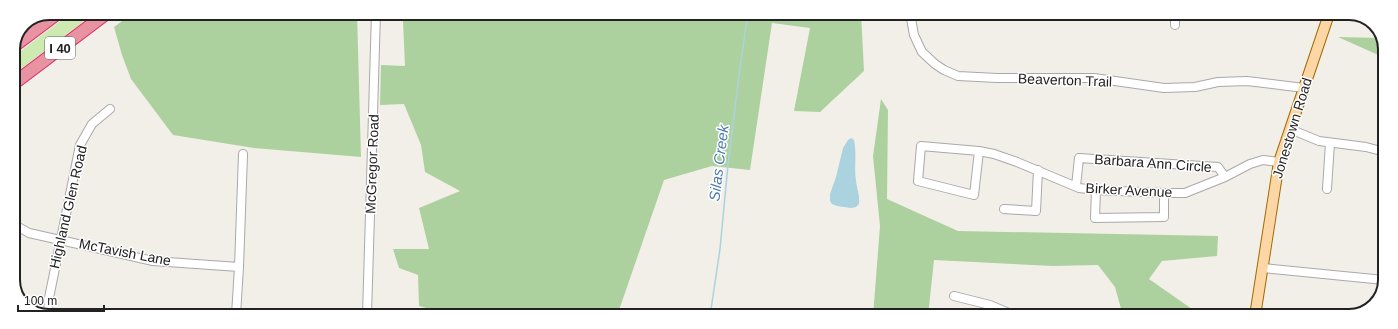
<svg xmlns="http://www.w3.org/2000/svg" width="1398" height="329" font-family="Arial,sans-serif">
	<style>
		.grass { fill: #cdebb0 }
		.forest { fill: #add19e }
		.water { fill: #aad3df }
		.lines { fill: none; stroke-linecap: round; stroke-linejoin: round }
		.stream { stroke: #aad3df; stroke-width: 1.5 }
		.minor-casing { stroke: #a9a9a9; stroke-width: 10 }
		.major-casing { stroke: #a06b00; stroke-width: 12 }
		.highway-casing { stroke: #dc2a67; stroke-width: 14 }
		.minor { stroke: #fff; stroke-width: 8 }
		.major { stroke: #fcd6a4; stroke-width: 10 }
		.highway { stroke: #e892a2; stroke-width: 12 }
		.labels { text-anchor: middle; stroke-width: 3; stroke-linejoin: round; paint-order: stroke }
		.shield { fill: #fff; stroke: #646464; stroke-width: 1 }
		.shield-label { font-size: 13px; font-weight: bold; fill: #222 }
		.street-label { font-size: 14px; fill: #222; stroke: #fff }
		.water-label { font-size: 15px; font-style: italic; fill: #4a7aab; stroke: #fff }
		.rim { fill: none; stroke: #222; stroke-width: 2 }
	</style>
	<rect width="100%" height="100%" fill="#f2efe9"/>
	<path class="grass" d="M 71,13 L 95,13 L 13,75 L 13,57 Z"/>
	<path class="forest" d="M 133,13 L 357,13 L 361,157 L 254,148 L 173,135 L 131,79 L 122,55 L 114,27 Z
		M 401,13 L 861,13 L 864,71 L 820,112 L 794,111 L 810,28 L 772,23 L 750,170 L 712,166 L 664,180 L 617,316 L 453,315 L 419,306 L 418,275 L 399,268 L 393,249 L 429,249 L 419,208 L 460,191 L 425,172 L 421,145 L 404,104 L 380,105 L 381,65 L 405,66 L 403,21 Z
		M 1338,37 L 1382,38 L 1385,44 L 1385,58 Z
		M 881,99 L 888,110 L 887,199 L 958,231 L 1218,236 L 1217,256 L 1162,261 L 1149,279 L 1202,316 L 1123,316 L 1115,287 L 1098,265 L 1053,266 L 934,260 L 928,316 L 873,316 L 880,226 L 873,156 Z"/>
	<path class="water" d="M 851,138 L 854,140 C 857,154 854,167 856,181 C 857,189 860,196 859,204 L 856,207 L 851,208 L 837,206 L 832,204 L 830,201 L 830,194 L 836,177 L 843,148 L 848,140 Z"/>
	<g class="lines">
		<path class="stream" d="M 710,316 L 720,249 L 728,165 L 740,67 L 748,13"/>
		<defs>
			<path id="minor" d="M 910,13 L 914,35 L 922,52 L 935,64 L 944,70 L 958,76 L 997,78 L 1094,78 L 1164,88 L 1195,87 L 1218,82 L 1247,81 L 1304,88
				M 1175,25 L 1175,14
				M 1290,129 L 1319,141 L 1366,147 L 1385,152
				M 921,146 L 979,151 L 974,195 L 918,181 Z
				M 979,151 L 994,154 L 1017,162 L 1079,188 L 1096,190 L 1164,193 L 1185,193 L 1225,177 L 1250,164 L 1263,160 L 1279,162
				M 1076,186 L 1079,158 L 1218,167 L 1225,177
				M 1327,189 L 1330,143
				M 1096,190 L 1095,218 L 1164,217 L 1164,193
				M 1004,209 L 1036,211 L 1038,170
				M 13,224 L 29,233 L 153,261 L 239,267
				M 1263,268 L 1384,280
				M 954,296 L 990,305 L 1016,316
				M 48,315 L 49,298 L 80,145 L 92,124 L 110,109
				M 236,315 L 239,267 L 243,154
				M 367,315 L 376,13"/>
			<path id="major" d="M 1255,316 L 1279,162 L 1329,14"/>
			<path id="highway" d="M 14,46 L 58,13
				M 13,84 L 107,13"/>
		</defs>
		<use href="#minor" class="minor-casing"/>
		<use href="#major" class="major-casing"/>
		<use href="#highway" class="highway-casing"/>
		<use href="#minor" class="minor"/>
		<use href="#major" class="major"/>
		<use href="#highway" class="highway"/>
	</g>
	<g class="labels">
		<rect class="shield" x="45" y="37" width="30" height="22" rx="3"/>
		<g class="shield-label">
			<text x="60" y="53">I 40</text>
		</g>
		<g class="street-label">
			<text transform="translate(1065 80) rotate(2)" y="5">Beaverton Trail</text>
			<text transform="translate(1292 128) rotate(-73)" y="5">Jonestown Road</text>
			<text transform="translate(1153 163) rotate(4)" y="5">Barbara Ann Circle</text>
			<text transform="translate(372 164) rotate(-88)" y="5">McGregor Road</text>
			<text transform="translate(1129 190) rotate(3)" y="5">Birker Avenue</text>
			<text transform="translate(68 207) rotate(-77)" y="5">Highland Glen Road</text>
			<text transform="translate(125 252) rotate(11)" y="5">McTavish Lane</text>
		</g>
		<g class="water-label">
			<text transform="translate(719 163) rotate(-83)" y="5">Silas Creek</text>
		</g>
	</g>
	<path d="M0 0H1398V329H0ZM49 20H1349A29 29 0 0 1 1378 49V280A29 29 0 0 1 1349 309H49A29 29 0 0 1 20 280V49A29 29 0 0 1 49 20Z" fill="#fff" fill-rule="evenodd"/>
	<path class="rim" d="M49 20H1349A29 29 0 0 1 1378 49V280A29 29 0 0 1 1349 309H49A29 29 0 0 1 20 280V49A29 29 0 0 1 49 20Z"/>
	<path d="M18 305v6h86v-6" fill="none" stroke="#222222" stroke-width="2"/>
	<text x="24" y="305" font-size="12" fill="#222222" stroke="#ffffff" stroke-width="3" paint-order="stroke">100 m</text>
</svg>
